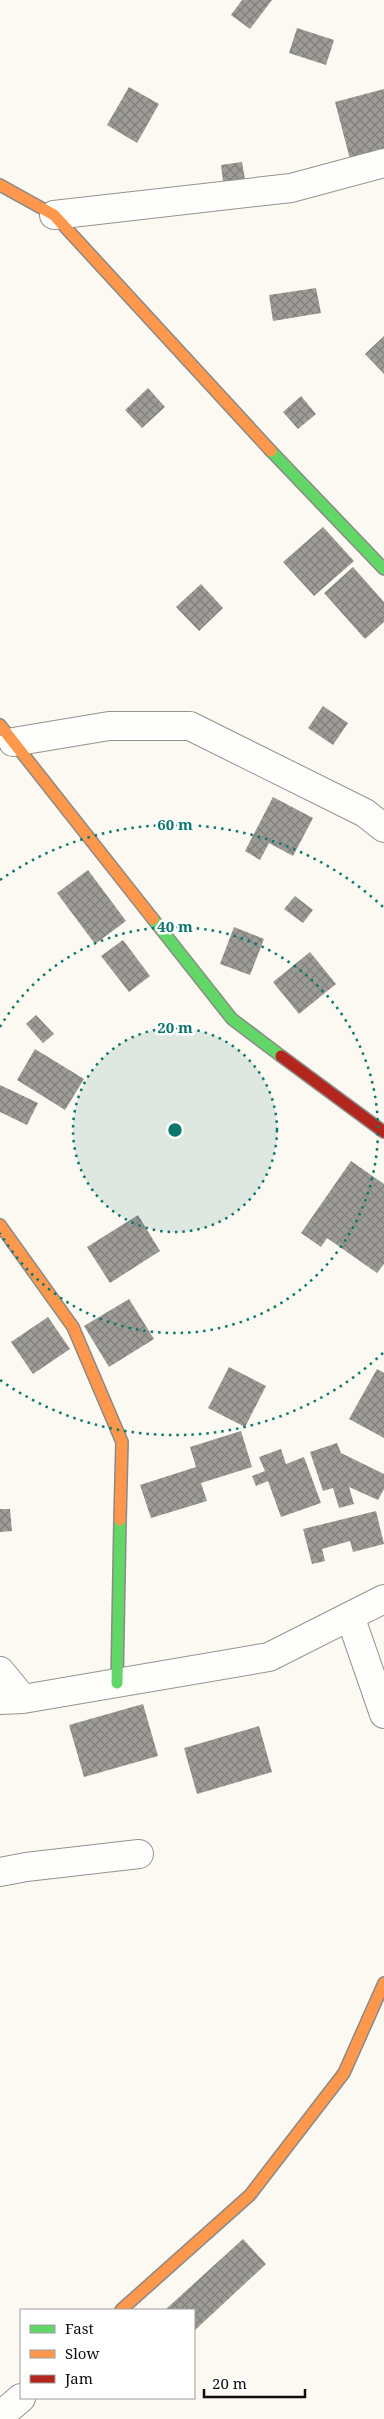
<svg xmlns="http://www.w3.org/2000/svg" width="384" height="2419" font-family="'Noto Serif',serif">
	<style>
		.building { fill: url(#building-cross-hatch) }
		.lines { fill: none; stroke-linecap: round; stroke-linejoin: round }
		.street-casing { stroke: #949390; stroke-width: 30 }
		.fast-casing { stroke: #8b8a86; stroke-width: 14 }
		.slow-casing { stroke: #8b8a86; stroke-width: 14 }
		.jam-casing { stroke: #8b8a86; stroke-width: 14 }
		.street { stroke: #fefefd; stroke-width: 28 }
		.fast { stroke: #63d668; stroke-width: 11 }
		.slow { stroke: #ff974d; stroke-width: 11 }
		.jam { stroke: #b3261e; stroke-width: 11 }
		.ring { fill: none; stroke: #0f766e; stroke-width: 2.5; stroke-dasharray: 2.5 5 }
		.centre { fill: #0f766e; stroke: #fff; stroke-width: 2.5 }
		.ring-label { font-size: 15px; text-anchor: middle; font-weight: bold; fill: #0f766e; stroke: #fff; stroke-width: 5; stroke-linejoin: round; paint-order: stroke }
	</style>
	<defs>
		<pattern id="building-cross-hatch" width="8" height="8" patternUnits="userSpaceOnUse" patternTransform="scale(1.25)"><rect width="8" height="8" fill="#9e9c97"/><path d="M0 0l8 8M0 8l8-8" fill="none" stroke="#7f7e7a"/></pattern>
	</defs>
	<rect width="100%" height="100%" fill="#fbf9f1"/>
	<path class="building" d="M 242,0 L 272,0 L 250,29 L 231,15 Z
		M 297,28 L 334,40 L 326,65 L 289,53 Z
		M 129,87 L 159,104 L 137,143 L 107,125 Z
		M 384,89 L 384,154 L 351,163 L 335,102 Z
		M 242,162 L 246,185 L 224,189 L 221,165 Z
		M 316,288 L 321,313 L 273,321 L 269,295 Z
		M 384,336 L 384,374 L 365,354 Z
		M 148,388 L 165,407 L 142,428 L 125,410 Z
		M 301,396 L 316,414 L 298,429 L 283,412 Z
		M 323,527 L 354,561 L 314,596 L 283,562 Z
		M 353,567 L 384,602 L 384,622 L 365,639 L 324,593 Z
		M 201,584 L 223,608 L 199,631 L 176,607 Z
		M 323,706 L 348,723 L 333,745 L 308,728 Z
		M 273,797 L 313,818 L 293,856 L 269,843 L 260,860 L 245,851 Z
		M 88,870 L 126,921 L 95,944 L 57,893 Z
		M 295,896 L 313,910 L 303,923 L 284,909 Z
		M 234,927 L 264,939 L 250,975 L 220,964 Z
		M 123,940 L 150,976 L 129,992 L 101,956 Z
		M 310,952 L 336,984 L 299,1014 L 273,982 Z
		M 36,1015 L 54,1034 L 43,1043 L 26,1024 Z
		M 35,1049 L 84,1079 L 65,1110 L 17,1080 Z
		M 0,1085 L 38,1103 L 27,1125 L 0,1112 Z
		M 351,1161 L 384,1184 L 384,1264 L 377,1273 L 327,1238 L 321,1247 L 301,1233 Z
		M 138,1215 L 160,1251 L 110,1283 L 87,1247 Z
		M 129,1299 L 154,1339 L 109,1367 L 84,1326 Z
		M 48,1317 L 70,1349 L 33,1374 L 11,1342 Z
		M 229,1367 L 266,1386 L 245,1427 L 208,1408 Z
		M 377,1369 L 384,1373 L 384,1438 L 349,1419 Z
		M 241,1431 L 252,1467 L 201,1483 L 207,1501 L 151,1518 L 140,1485 L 196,1467 L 190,1447 Z
		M 337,1443 L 341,1453 L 384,1474 L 384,1489 L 378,1500 L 349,1487 L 354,1504 L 339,1508 L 333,1488 L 323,1491 L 310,1452 Z
		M 281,1449 L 286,1464 L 304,1457 L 321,1503 L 281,1517 L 268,1481 L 256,1486 L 252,1476 L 265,1471 L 259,1457 Z
		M 0,1509 L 10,1509 L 12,1531 L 0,1532 Z
		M 376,1511 L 384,1544 L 353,1552 L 350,1541 L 322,1549 L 325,1561 L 312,1564 L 303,1529 Z
		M 143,1704 L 158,1756 L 84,1777 L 69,1725 Z
		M 259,1726 L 272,1772 L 197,1794 L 184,1748 Z
		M 243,2239 L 266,2264 L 194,2331 L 194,2310 L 165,2310 Z"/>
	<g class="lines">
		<defs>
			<path id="street" d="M 54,215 L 291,188 L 384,163
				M 13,742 L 109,726 L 190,726 L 365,813 L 384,828
				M 350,1616 L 384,1714
				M 0,1671 L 23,1699
				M 0,1700 L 23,1699 L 269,1657 L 384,1599
				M 0,1872 L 26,1867 L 139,1854
				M 0,2416 L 21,2398"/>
			<path id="fast" d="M 271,451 L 384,569
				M 153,919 L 232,1019 L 281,1056
				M 117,1683 L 120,1520"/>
			<path id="slow" d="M 0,185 L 54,215 L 271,451
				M 0,725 L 153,919
				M 0,1225 L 73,1327 L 122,1442 L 120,1520
				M 121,2310 L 250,2195 L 344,2073 L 384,1983"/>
			<path id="jam" d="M 281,1056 L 384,1132"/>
		</defs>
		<use href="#street" class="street-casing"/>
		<use href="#fast" class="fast-casing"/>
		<use href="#slow" class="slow-casing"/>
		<use href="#jam" class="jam-casing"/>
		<use href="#street" class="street"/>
		<use href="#fast" class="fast"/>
		<use href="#slow" class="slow"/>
		<use href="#jam" class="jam"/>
	</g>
	<circle cx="175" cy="1130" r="102" fill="#0f766e" fill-opacity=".12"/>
	<g class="ring">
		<circle cx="175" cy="1130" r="102"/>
		<path d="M0 1027A203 203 0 1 1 0 1233"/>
		<path d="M383 1353A305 305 0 0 1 0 1380M0 880A305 305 0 0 1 383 907"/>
	</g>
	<circle cx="175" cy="1130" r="8" class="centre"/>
	<g class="ring-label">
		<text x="175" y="830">60 m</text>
		<text x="175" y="932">40 m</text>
		<text x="175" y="1033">20 m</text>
	</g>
	<rect x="20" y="2309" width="175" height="90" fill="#ffffff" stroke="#9e9e9e"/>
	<rect x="30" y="2325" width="25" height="8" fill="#63d668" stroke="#9e9e9e"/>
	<text x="65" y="2334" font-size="15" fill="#0d0d0d">Fast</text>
	<rect x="30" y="2350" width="25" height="8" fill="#ff974d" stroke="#9e9e9e"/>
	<text x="65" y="2359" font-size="15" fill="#0d0d0d">Slow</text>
	<rect x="30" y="2375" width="25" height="8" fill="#b3261e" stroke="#9e9e9e"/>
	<text x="65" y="2384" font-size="15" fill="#0d0d0d">Jam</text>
	<path d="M204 2389v8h101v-8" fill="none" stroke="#0d0d0d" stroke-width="2.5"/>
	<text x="212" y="2389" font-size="15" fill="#0d0d0d" stroke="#ffffff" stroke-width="4" paint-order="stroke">20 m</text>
</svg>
